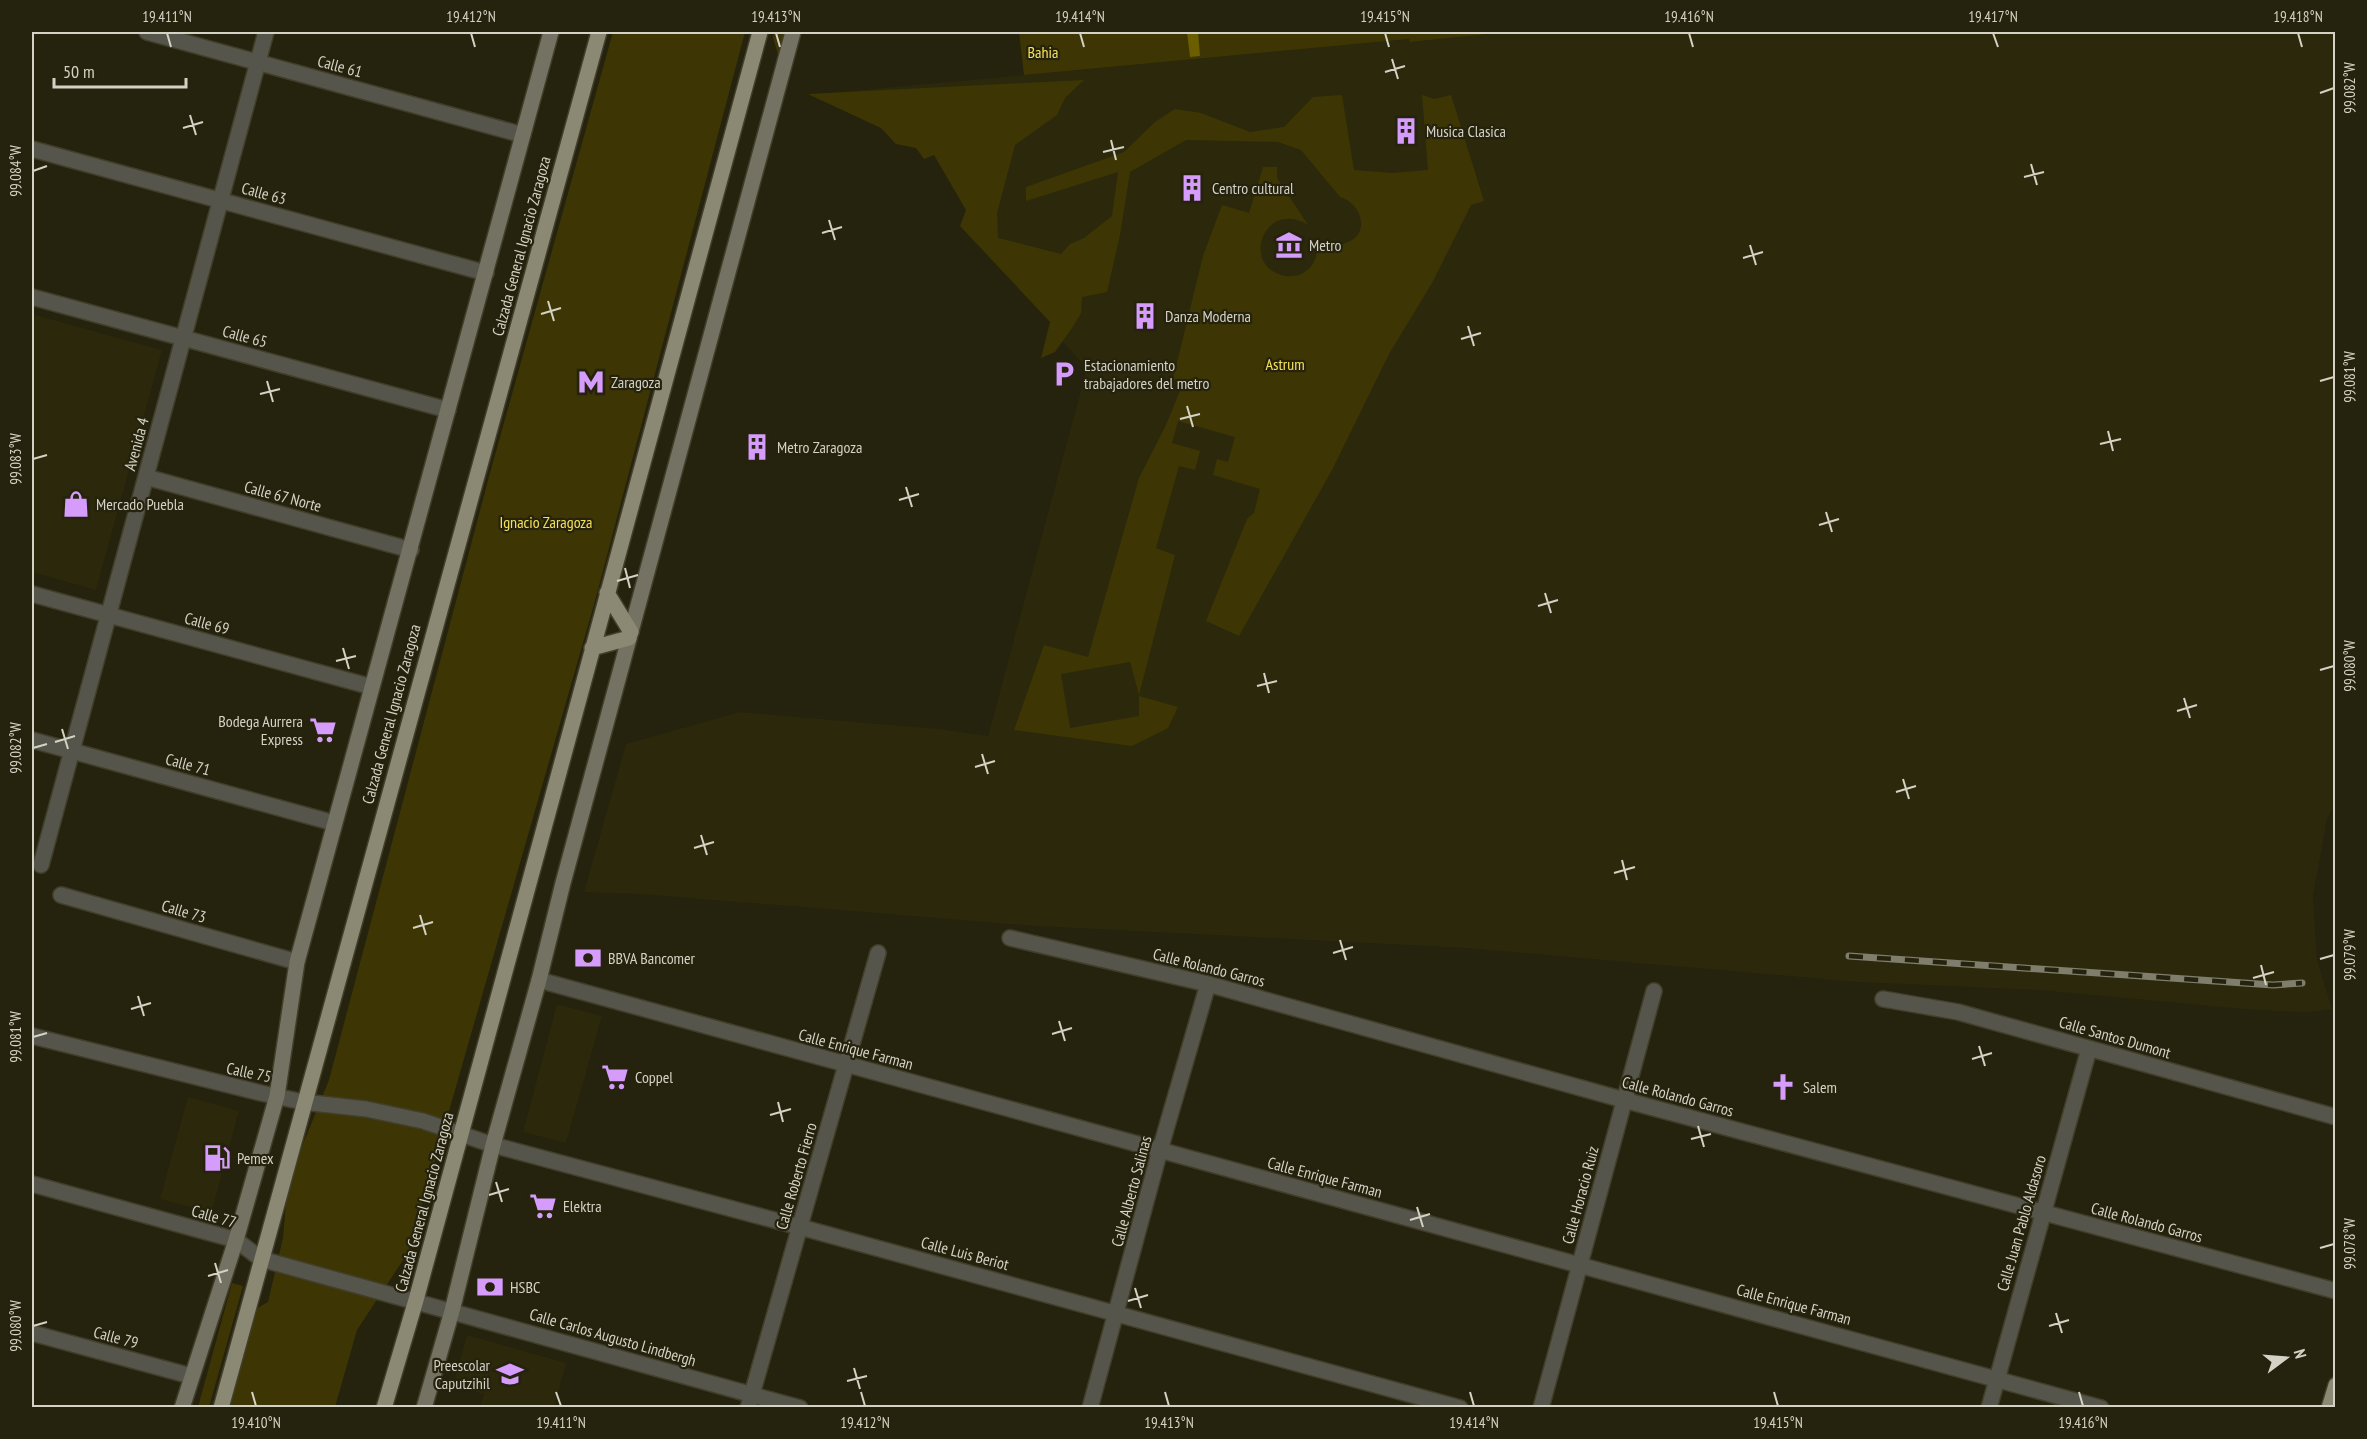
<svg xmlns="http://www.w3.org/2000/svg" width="2367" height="1439" font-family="'PT Sans Narrow',sans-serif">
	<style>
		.built { fill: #2c280b }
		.green { fill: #3d3604 }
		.water { fill: #6a5e00 }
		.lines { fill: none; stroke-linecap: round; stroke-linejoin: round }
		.minor-casing { stroke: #413e2a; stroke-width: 18 }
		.secondary-casing { stroke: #413e2a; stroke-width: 18 }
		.primary-casing { stroke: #413e2a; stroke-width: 18 }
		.minor { stroke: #56554b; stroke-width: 15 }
		.secondary { stroke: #747262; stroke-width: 15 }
		.primary { stroke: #8b8874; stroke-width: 15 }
		.rail-casing { stroke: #7f7d6c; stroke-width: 7 }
		.rail { stroke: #25220d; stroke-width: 4.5; stroke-dasharray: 14; stroke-linecap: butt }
		.ticks { fill: none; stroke: #d4d2c5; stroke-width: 2 }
		.labels { text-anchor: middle; stroke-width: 4.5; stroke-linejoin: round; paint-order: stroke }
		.park-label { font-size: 16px; fill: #f6e259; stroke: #25220d }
		.street-label { font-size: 16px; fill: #d4d2c5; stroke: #25220d }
		.poi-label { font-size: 16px; fill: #d4d2c5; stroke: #25220d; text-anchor: start }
		.neatline { fill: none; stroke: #d4d2c5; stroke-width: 2 }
		.ticks-label { font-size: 15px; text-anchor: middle; fill: #d4d2c5 }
	</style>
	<rect width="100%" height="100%" fill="#25220d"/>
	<path class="built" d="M 1507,32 L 2335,32 L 2336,802 L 2327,819 L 2313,896 L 2317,960 L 2332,1009 L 2308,1012 L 2255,1010 L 2039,990 L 1858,982 L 1465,948 L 1038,926 L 639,894 L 584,892 L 626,744 L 740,712 L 939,729 L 988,736 L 1087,368 L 1051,329 L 1051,321 L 962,226 L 966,210 L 934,155 L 924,159 L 917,147 L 896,144 L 881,128 L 809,95 L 1409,39 L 1410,42 Z
		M 35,315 L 162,350 L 96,590 L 32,572 L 32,327 Z
		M 557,1004 L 602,1016 L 566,1143 L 523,1132 Z
		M 188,1097 L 239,1111 L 211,1213 L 160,1199 Z
		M 467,1335 L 566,1363 L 554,1407 L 480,1407 L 484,1394 L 453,1386 Z"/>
	<path class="green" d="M 613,32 L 745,32 L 595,601 L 409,1251 L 357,1330 L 335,1407 L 227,1408 L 249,1313 L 268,1302 L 283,1238 L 288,1181 L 329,1080 L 490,473 Z
		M 774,32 L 789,32 L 780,61 L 773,38 Z
		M 1019,32 L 1507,32 L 1410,42 L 1409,39 L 1024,75 Z
		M 1084,80 L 1065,98 L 1057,115 L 1015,145 L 997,213 L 998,238 L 1061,254 L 1070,244 L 1084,238 L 1112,216 L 1118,172 L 1026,201 L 1026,187 L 1124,152 L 1155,122 L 1175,109 L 1201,113 L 1250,132 L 1284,127 L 1313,97 L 1342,95 L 1354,170 L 1393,173 L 1428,170 L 1422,95 L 1434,99 L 1451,95 L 1484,201 L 1471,205 L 1432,283 L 1389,354 L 1332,470 L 1239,636 L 1206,621 L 1247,519 L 1254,513 L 1260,489 L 1213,475 L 1217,459 L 1228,462 L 1235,437 L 1178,421 L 1172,443 L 1200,451 L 1195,470 L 1179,466 L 1156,548 L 1175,555 L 1139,695 L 1130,662 L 1061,674 L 1070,728 L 1139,716 L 1139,696 L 1178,707 L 1168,728 L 1132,746 L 1014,730 L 1044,645 L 1088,657 L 1139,478 L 1166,425 L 1184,381 L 1173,379 L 1203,256 L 1222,205 L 1249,213 L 1263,167 L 1277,167 L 1277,178 L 1308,225 C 1265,199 1241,263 1281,275 C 1288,277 1297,277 1303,273 C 1316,265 1318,254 1317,241 C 1326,243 1337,247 1346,243 C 1372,234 1361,203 1340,197 L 1301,150 L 1278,142 L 1186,140 L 1130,172 L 1120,235 L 1107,292 L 1082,297 L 1081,313 L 1072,328 L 1055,352 L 1041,358 L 1050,322 L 960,226 L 966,210 L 934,155 L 924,159 L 916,148 L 896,144 L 881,128 L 808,94 Z
		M 232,1283 L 243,1286 L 209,1407 L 198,1407 Z"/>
	<path class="water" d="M 1187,32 L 1198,32 L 1200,56 L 1190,57 Z"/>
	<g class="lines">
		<defs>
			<path id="minor" d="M 147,32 L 523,135
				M 32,149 L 486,273
				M 32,297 L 448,410
				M 146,477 L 411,550
				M 32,594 L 372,687
				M 32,740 L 334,823
				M 41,865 L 266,32
				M 61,895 L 297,962
				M 1010,938 L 1208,984 L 1624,1100 L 2336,1291
				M 539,980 L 2101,1408
				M 1883,999 L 1958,1012 L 2336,1117
				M 32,1036 L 261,1093 L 303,1102 L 366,1109 L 423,1121 L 493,1145 L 800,1227 L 1460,1408
				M 32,1184 L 236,1240 L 261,1259 L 800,1408
				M 32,1333 L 191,1376
				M 748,1408 L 878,953
				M 1090,1408 L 1160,1150 L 1208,984
				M 1541,1408 L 1654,991
				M 1989,1408 L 2089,1049"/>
			<path id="secondary" d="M 182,1408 L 236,1240 L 277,1096 L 297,962 L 551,32
				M 424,1408 L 452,1311 L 493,1145 L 539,980 L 563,883 L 793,32"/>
			<path id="primary" d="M 607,593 L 631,632
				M 592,648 L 629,638
				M 221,1408 L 599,32
				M 384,1408 L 416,1300 L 760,32
				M 2329,1408 L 2336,1385"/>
		</defs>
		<use href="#minor" class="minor-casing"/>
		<use href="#secondary" class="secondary-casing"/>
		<use href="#primary" class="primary-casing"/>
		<use href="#minor" class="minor"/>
		<use href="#secondary" class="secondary"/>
		<use href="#primary" class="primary"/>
		<defs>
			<path id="rail" d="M 1849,956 L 2273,985 L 2302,983"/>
		</defs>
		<use href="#rail" class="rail-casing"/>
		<use href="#rail" class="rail"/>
	</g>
	<path class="ticks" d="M 167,33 L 171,47M 471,33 L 475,47M 776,33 L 780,47M 1080,33 L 1084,47M 1385,33 L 1389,47M 1689,33 L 1693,47M 1993,33 L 1998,47M 2298,33 L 2302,47M 1392,59 L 1398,79M 1385,72 L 1405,66M 2320,93 L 2334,88M 190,115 L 196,135M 183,128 L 203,122M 1111,140 L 1116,160M 1103,152 L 1124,147M 2031,164 L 2037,185M 33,171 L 47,166M 2024,177 L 2044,172M 829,220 L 835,240M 822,233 L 842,227M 1750,245 L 1756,265M 1743,258 L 1763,252M 548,301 L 554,321M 541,314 L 561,308M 1468,326 L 1474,346M 1461,339 L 1481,333M 267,381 L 273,402M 2320,381 L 2334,377M 260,394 L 280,389M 1187,406 L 1193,427M 1180,419 L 1200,414M 2108,431 L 2113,451M 2100,444 L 2121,439M 33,459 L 47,455M 906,487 L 912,507M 899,500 L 919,494M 1826,512 L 1832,532M 1819,525 L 1839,519M 625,568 L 630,588M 617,581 L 638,575M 1545,593 L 1551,613M 1538,606 L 1558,600M 343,648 L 349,669M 336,661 L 356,656M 2320,670 L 2334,666M 1264,673 L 1269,693M 1257,686 L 1277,681M 2184,698 L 2190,718M 2177,711 L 2197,705M 62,729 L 68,749M 55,742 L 75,736M 33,748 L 47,744M 982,754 L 988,774M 975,767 L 995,761M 1903,779 L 1909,799M 1896,792 L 1916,786M 701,835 L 707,855M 694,848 L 714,842M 1622,860 L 1627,880M 1614,873 L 1635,867M 420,915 L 426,935M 413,928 L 433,922M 1340,940 L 1346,960M 1333,953 L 1353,947M 2320,959 L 2334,955M 2261,965 L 2266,985M 2253,978 L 2274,972M 138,996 L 144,1016M 131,1009 L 151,1003M 1059,1021 L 1065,1041M 1052,1034 L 1072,1028M 33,1037 L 47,1033M 1979,1046 L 1985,1066M 1972,1059 L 1992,1053M 778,1102 L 783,1122M 770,1115 L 791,1109M 1698,1126 L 1704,1147M 1691,1139 L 1711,1134M 496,1182 L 502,1202M 489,1195 L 509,1189M 1417,1207 L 1423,1227M 1410,1220 L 1430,1214M 2320,1248 L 2334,1244M 215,1263 L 221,1283M 208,1276 L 228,1270M 1135,1288 L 1141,1308M 1128,1301 L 1148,1295M 2056,1313 L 2062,1333M 33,1326 L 47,1322M 2049,1326 L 2069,1320M 854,1368 L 860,1389M 847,1381 L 867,1376M 252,1392 L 256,1406M 556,1392 L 561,1406M 861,1392 L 865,1406M 1165,1392 L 1169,1406M 1470,1392 L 1474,1406M 1774,1392 L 1778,1406M 2079,1392 L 2083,1406"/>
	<defs>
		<symbol id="building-bare" viewBox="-9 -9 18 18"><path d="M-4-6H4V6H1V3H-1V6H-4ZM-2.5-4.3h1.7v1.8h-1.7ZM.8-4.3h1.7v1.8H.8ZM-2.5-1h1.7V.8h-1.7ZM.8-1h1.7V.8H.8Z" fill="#d59cfb" stroke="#25220d" stroke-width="2.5" paint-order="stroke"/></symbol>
		<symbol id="museum-bare" viewBox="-9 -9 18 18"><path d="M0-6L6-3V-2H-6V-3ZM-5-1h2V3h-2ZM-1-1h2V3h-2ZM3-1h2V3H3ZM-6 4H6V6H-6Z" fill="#d59cfb" stroke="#25220d" stroke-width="2.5" paint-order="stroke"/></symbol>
		<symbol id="parking-bare" viewBox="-9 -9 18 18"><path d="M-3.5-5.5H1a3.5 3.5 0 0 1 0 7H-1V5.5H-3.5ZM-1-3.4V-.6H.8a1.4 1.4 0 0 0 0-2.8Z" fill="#d59cfb" stroke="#25220d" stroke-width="2.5" paint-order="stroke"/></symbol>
		<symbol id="metro-bare" viewBox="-9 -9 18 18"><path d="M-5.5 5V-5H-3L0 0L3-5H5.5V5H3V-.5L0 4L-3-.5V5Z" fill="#d59cfb" stroke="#25220d" stroke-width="2.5" paint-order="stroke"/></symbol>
		<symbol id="shop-bare" viewBox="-9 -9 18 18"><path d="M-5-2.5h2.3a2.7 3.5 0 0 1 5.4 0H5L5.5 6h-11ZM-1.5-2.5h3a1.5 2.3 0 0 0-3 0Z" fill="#d59cfb" stroke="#25220d" stroke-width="2.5" paint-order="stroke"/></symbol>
		<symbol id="supermarket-bare" viewBox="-9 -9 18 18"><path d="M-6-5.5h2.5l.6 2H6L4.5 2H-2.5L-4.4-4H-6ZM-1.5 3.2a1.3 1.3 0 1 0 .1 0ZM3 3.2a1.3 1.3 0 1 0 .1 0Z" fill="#d59cfb" stroke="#25220d" stroke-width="2.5" paint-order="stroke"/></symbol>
		<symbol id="bank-bare" viewBox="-9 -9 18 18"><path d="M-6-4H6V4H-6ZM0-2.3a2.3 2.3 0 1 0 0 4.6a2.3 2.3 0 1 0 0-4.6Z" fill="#d59cfb" stroke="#25220d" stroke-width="2.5" paint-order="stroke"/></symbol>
		<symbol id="church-bare" viewBox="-9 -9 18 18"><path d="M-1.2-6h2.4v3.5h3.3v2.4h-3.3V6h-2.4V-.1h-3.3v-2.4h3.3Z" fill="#d59cfb" stroke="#25220d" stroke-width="2.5" paint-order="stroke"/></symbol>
		<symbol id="fuel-bare" viewBox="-9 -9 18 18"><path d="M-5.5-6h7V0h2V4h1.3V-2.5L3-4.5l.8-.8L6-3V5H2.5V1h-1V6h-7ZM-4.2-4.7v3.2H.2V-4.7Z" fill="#d59cfb" stroke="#25220d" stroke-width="2.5" paint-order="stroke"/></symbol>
		<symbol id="school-bare" viewBox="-9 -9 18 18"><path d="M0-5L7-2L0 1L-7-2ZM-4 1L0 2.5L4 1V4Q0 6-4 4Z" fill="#d59cfb" stroke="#25220d" stroke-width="2.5" paint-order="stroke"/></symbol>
	</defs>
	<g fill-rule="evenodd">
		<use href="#building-bare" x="1387" y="112" width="38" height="38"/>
		<use href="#building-bare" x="1173" y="169" width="38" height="38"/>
		<use href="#museum-bare" x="1270" y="226" width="38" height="38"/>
		<use href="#building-bare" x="1126" y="297" width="38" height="38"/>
		<use href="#parking-bare" x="1045" y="355" width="38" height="38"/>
		<use href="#metro-bare" x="572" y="363" width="38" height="38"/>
		<use href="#building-bare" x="738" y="428" width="38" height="38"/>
		<use href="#shop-bare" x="57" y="485" width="38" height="38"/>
		<use href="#supermarket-bare" x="304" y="711" width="38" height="38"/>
		<use href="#bank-bare" x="569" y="939" width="38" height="38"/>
		<use href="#supermarket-bare" x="596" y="1058" width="38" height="38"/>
		<use href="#church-bare" x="1764" y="1068" width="38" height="38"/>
		<use href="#fuel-bare" x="198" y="1139" width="38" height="38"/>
		<use href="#supermarket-bare" x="524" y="1187" width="38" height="38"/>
		<use href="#bank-bare" x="471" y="1268" width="38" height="38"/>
		<use href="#school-bare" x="491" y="1355" width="38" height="38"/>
	</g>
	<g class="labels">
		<g class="park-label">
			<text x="1043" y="58">Bahia</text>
			<text x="1285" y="370">Astrum</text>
			<text x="546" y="528">Ignacio Zaragoza</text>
		</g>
		<g class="street-label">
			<text transform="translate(340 66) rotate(15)" y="6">Calle 61</text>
			<text transform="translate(264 193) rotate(15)" y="6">Calle 63</text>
			<text transform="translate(521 246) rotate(-75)" y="6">Calzada General Ignacio Zaragoza</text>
			<text transform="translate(245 336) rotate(15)" y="6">Calle 65</text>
			<text transform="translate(136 444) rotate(-75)" y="6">Avenida 4</text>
			<text transform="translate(283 496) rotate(15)" y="6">Calle 67 Norte</text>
			<text transform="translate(207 623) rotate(15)" y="6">Calle 69</text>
			<text transform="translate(391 714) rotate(-75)" y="6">Calzada General Ignacio Zaragoza</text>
			<text transform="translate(188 764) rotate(15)" y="6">Calle 71</text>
			<text transform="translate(184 911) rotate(16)" y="6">Calle 73</text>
			<text transform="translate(1209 967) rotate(14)" y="6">Calle Rolando Garros</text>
			<text transform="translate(2115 1037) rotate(16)" y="6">Calle Santos Dumont</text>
			<text transform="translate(856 1049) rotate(15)" y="6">Calle Enrique Farman</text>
			<text transform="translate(249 1072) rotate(12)" y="6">Calle 75</text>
			<text transform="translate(1678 1096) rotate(15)" y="6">Calle Rolando Garros</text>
			<text transform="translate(796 1176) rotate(-74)" y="6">Calle Roberto Fierro</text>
			<text transform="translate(1325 1177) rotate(15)" y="6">Calle Enrique Farman</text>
			<text transform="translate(1131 1191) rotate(-75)" y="6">Calle Alberto Salinas</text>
			<text transform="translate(1580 1195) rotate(-75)" y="6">Calle Horacio Ruiz</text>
			<text transform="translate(424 1202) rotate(-75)" y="6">Calzada General Ignacio Zaragoza</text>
			<text transform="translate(214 1216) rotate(16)" y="6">Calle 77</text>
			<text transform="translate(2147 1222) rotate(15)" y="6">Calle Rolando Garros</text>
			<text transform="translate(2021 1223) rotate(-74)" y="6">Calle Juan Pablo Aldasoro</text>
			<text transform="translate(965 1253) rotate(15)" y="6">Calle Luis Beriot</text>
			<text transform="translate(1794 1304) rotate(15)" y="6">Calle Enrique Farman</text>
			<text transform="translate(116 1337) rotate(15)" y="6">Calle 79</text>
			<text transform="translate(613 1337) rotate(16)" y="6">Calle Carlos Augusto Lindbergh</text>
		</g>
		<g class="poi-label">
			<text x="1426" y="137">Musica Clasica</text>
			<text x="1212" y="194">Centro cultural</text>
			<text x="1309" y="251">Metro</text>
			<text x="1165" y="322">Danza Moderna</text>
			<text x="1084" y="371">Estacionamiento<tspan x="1084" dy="18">trabajadores del metro</tspan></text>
			<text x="611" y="388">Zaragoza</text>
			<text x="777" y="453">Metro Zaragoza</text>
			<text x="96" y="510">Mercado Puebla</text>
			<text x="303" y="727" text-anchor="end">Bodega Aurrera<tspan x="303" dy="18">Express</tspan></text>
			<text x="608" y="964">BBVA Bancomer</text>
			<text x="635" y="1083">Coppel</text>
			<text x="1803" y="1093">Salem</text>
			<text x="237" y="1164">Pemex</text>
			<text x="563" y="1212">Elektra</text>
			<text x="510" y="1293">HSBC</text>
			<text x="490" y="1371" text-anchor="end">Preescolar<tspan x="490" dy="18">Caputzihil</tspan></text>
		</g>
	</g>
	<rect width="2367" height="1439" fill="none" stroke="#25220d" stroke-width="66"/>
	<g transform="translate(2286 1358) rotate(74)" stroke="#25220d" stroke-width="4.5" paint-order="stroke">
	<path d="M0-4.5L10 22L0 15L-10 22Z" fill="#d4d2c5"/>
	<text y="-9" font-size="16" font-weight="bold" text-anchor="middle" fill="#d4d2c5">N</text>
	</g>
	<path d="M54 78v9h132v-9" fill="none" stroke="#d4d2c5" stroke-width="3"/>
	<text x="63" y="78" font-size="18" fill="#d4d2c5" stroke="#25220d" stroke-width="4.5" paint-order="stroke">50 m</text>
	<rect x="33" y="33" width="2301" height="1373" class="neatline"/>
	<g class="ticks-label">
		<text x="167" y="22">19.411°N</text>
		<text x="471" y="22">19.412°N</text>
		<text x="776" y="22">19.413°N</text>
		<text x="1080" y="22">19.414°N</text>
		<text x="1385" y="22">19.415°N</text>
		<text x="1689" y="22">19.416°N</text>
		<text x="1993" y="22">19.417°N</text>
		<text x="2298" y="22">19.418°N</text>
		<text transform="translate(2350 88) rotate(-90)" y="5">99.082°W</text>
		<text transform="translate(16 171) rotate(-90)" y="5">99.084°W</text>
		<text transform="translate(2350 377) rotate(-90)" y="5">99.081°W</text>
		<text transform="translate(16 459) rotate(-90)" y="5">99.083°W</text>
		<text transform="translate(2350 666) rotate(-90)" y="5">99.080°W</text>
		<text transform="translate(16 748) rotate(-90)" y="5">99.082°W</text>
		<text transform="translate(2350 955) rotate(-90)" y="5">99.079°W</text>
		<text transform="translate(16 1037) rotate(-90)" y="5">99.081°W</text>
		<text transform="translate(2350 1244) rotate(-90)" y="5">99.078°W</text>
		<text transform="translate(16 1326) rotate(-90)" y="5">99.080°W</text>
		<text x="256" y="1428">19.410°N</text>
		<text x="561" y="1428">19.411°N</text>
		<text x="865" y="1428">19.412°N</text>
		<text x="1169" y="1428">19.413°N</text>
		<text x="1474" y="1428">19.414°N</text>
		<text x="1778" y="1428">19.415°N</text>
		<text x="2083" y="1428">19.416°N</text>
	</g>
</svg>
